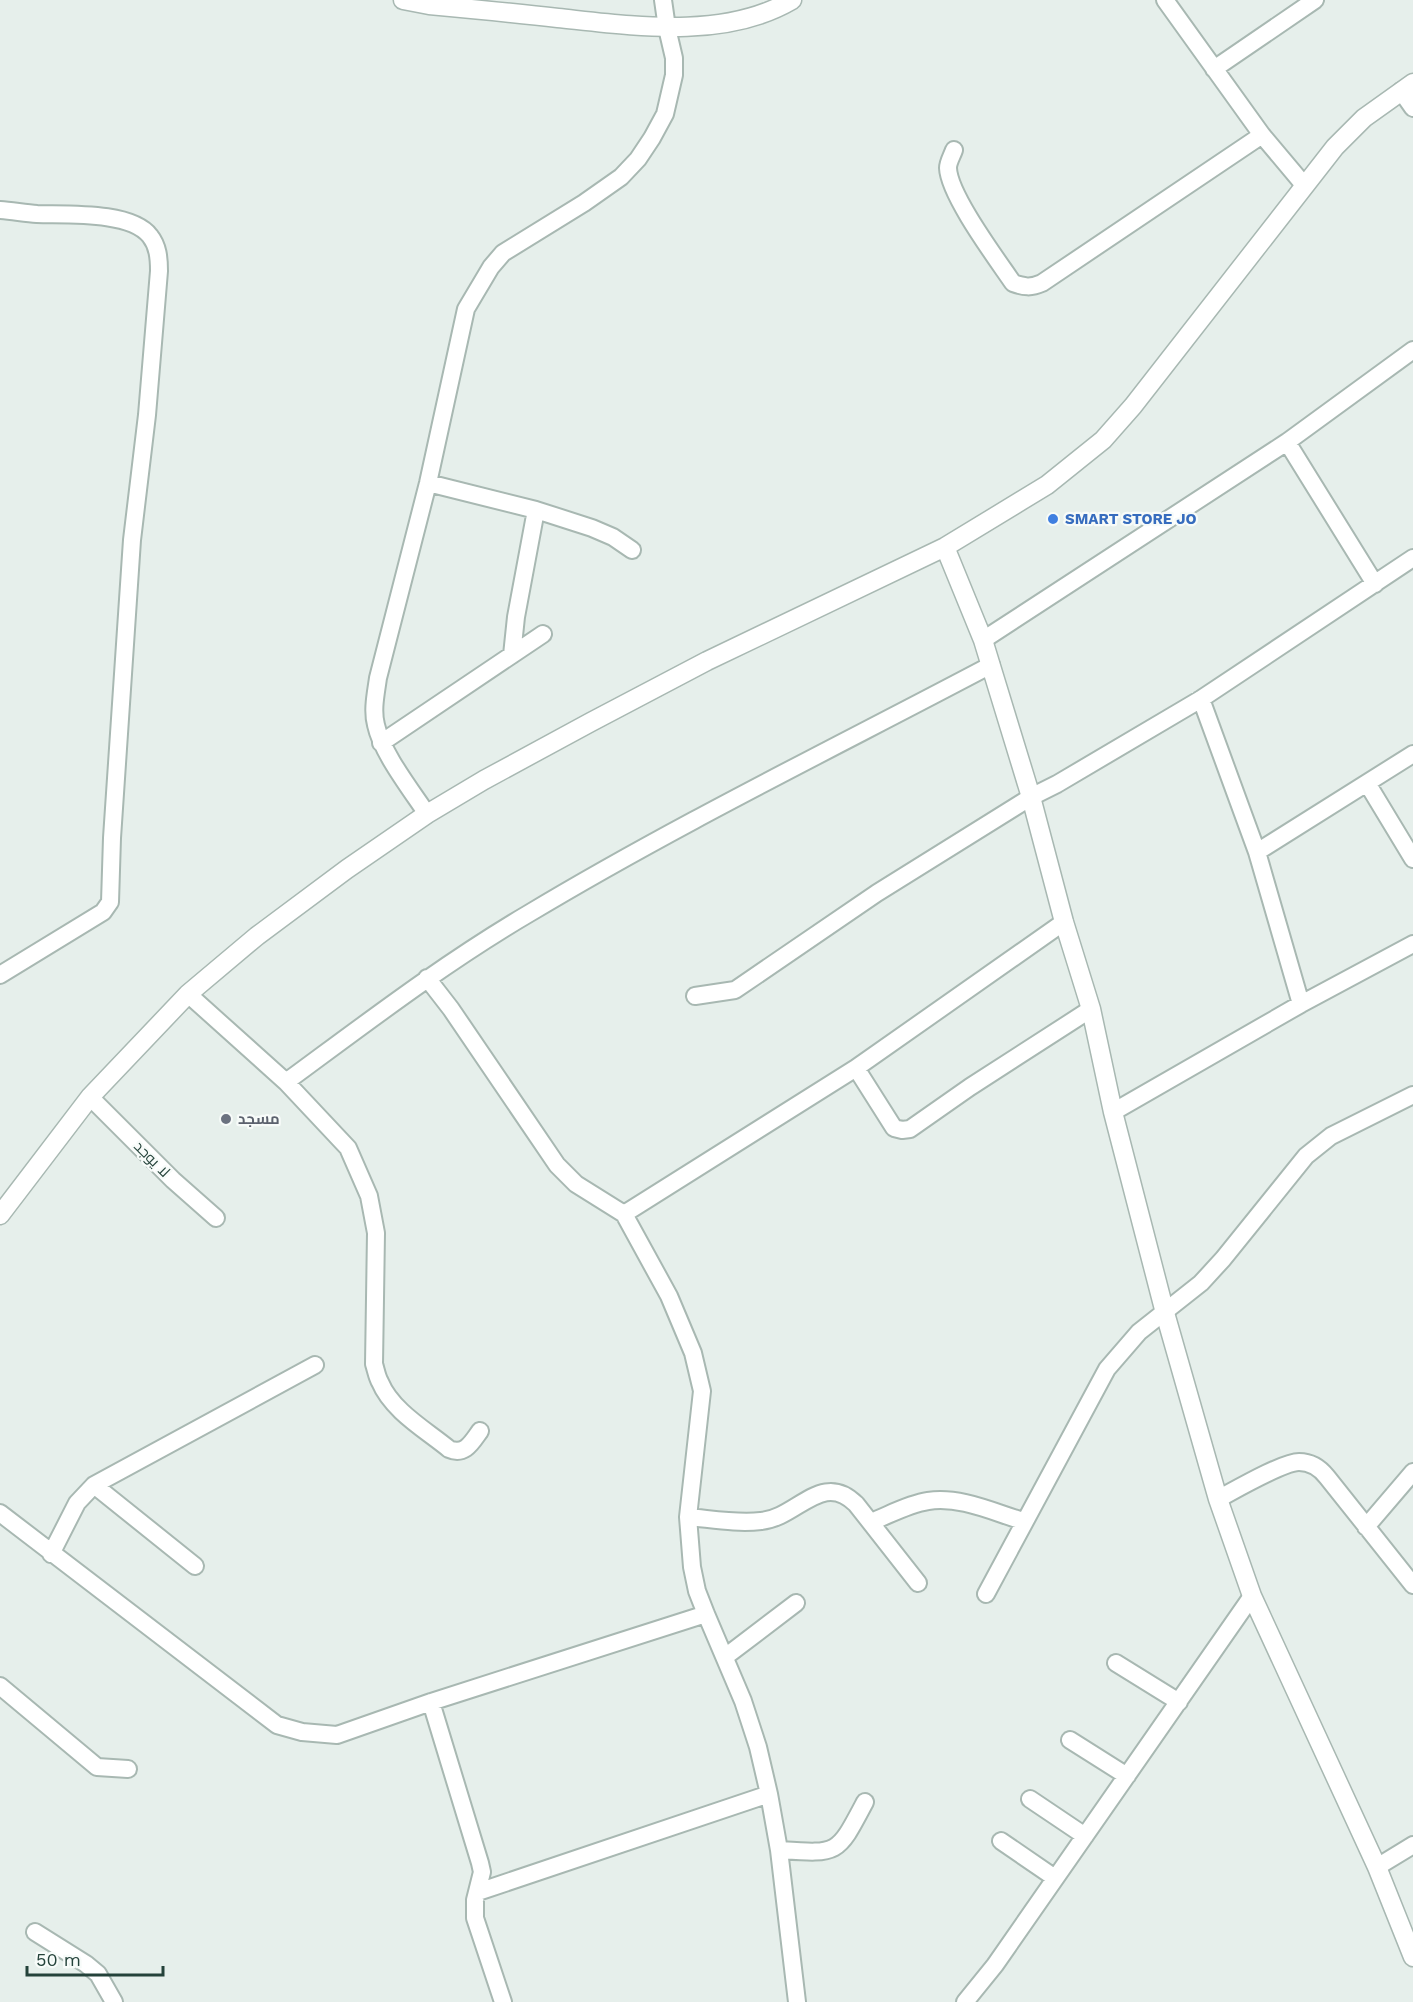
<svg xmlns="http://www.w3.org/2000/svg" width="1413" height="2002" font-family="'Work Sans',Cairo,sans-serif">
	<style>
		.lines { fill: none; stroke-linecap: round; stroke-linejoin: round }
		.minor-casing { stroke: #a8b8b2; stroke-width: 20 }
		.tertiary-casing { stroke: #a8b8b2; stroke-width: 21 }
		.minor { stroke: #fff; stroke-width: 16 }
		.tertiary { stroke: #fff; stroke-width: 18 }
		.shop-dot { fill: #3f7fe0; stroke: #f7fbf9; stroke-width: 2 }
		.worship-dot { fill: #6b7280; stroke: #f7fbf9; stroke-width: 2 }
		.labels { text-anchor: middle; stroke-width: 4.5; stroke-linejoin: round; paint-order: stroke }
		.shop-label { font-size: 15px; font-weight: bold; fill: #366cbe; stroke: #f7fbf9; text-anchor: start }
		.worship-label { font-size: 15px; font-weight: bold; fill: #5b616d; stroke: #f7fbf9; text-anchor: start }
		.street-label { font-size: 15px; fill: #24423a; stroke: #f7fbf9 }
	</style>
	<rect width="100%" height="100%" fill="#e6efeb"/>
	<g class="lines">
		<defs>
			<path id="minor" d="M 1165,0 L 1262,135 L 1304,185
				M 1214,69 L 1315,0
				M 1401,91 L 1413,108
				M 954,150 C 952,156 948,162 948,168 C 949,195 996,258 1013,283 C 1024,287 1031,288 1042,283 L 1262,135
				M 0,210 C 12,211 25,213 37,214 C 66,215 131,211 150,236 C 158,246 159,258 159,271 L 147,415 L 132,540 L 112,838 L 110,902 L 103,912 L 0,975
				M 1287,442 L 1375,584
				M 428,483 L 536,510 L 592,528 L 613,537 L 632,550
				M 983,640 L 1287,442 L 1413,350
				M 512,655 L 516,617 L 536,510
				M 1201,699 L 1257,852 L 1301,1004
				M 381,743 L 543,634
				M 1367,783 L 1413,859
				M 427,814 C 411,790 382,753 376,725 C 372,710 376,693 378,678 L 428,483 L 466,309 L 491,267 L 503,253 L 584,203 L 621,177 L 638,159 L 652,138 L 665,114 L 674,75 L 674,58 L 667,28 L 663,0
				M 1257,852 L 1413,754
				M 427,978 L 451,1009 L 557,1165 L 576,1184 L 624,1214 L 669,1296 L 693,1353 L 702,1391 L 688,1517 L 692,1567 L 697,1591 L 706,1614 L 743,1701 L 758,1747 L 769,1794 L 779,1850 L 797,2002
				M 188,994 L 286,1082 L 348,1148 L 369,1196 L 376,1233 L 374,1364 C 376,1370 377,1377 380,1382 C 392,1411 426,1430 449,1449 C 465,1456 472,1442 480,1431
				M 695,996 L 735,990 L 877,893 L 1031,797 L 1057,784 L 1201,699 L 1413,558
				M 856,1068 L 894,1128 L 902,1130 L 910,1129 L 970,1087 L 1091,1009
				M 286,1082 C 365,1024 443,964 528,914 C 678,824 836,747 991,665
				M 90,1097 L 173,1180 L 216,1218
				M 1113,1112 L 1301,1004 L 1413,944
				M 624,1214 L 856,1068 L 1064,922
				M 94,1485 L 195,1566
				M 1218,1499 C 1235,1490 1283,1462 1299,1462 C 1310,1462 1320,1468 1327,1477 L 1413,1585
				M 0,1513 L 277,1725 L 302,1732 L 337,1735 L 431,1702 L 706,1614
				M 688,1517 C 711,1519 737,1524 761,1521 C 797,1518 822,1470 856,1504 L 918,1583
				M 871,1522 C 889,1515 908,1504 928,1501 C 960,1496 993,1512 1023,1521
				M 1366,1527 L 1413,1472
				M 51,1554 L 77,1503 L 94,1485 L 315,1365
				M 986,1594 L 1107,1369 L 1139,1332 L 1201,1283 L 1223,1259 L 1306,1156 L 1331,1136 L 1413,1095
				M 725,1657 L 796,1603
				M 1116,1663 L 1179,1702
				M 0,1686 L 97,1767 L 128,1769
				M 431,1702 L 480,1863 L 482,1872 L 475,1900 L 475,1918 L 503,2002
				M 1070,1740 L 1127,1776
				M 1030,1799 L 1085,1836
				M 1001,1841 L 1055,1878
				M 779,1850 C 839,1854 837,1855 865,1802
				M 1377,1867 L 1413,1845
				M 478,1892 L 769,1794
				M 35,1932 L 86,1964 L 98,1974 L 114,2002
				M 965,2002 L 995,1965 L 1252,1596"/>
			<path id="tertiary" d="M 403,0 L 429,5 C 472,9 515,13 558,18 C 633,26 724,40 792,0
				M 945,547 L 983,640 L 1031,797 L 1064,922 L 1091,1009 L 1113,1112 L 1165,1313 L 1218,1499 L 1252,1596 L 1377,1867 L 1413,1957
				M 0,1215 L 90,1097 L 188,994 L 257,936 L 347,869 L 427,814 L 484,780 L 591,722 L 707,661 L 945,547 L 1047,485 L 1103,440 L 1133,406 L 1335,147 L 1364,118 L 1413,83"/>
		</defs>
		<use href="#minor" class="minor-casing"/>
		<use href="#tertiary" class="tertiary-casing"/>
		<use href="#minor" class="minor"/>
		<use href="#tertiary" class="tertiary"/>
	</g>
	<circle class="shop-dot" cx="1053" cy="519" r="6"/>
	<circle class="worship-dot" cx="226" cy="1119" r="6"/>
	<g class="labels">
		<g class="shop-label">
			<text x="1065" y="524">SMART STORE JO</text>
		</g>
		<g class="worship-label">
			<text x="238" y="1124">مسجد</text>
		</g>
		<g class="street-label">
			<text transform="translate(152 1159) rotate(45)" y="5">لا يوجد</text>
		</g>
	</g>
	<path d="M27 1966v9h136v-9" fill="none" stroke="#24423a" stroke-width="3"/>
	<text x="36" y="1966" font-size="18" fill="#24423a" stroke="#f7fbf9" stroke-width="4.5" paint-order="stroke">50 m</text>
</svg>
